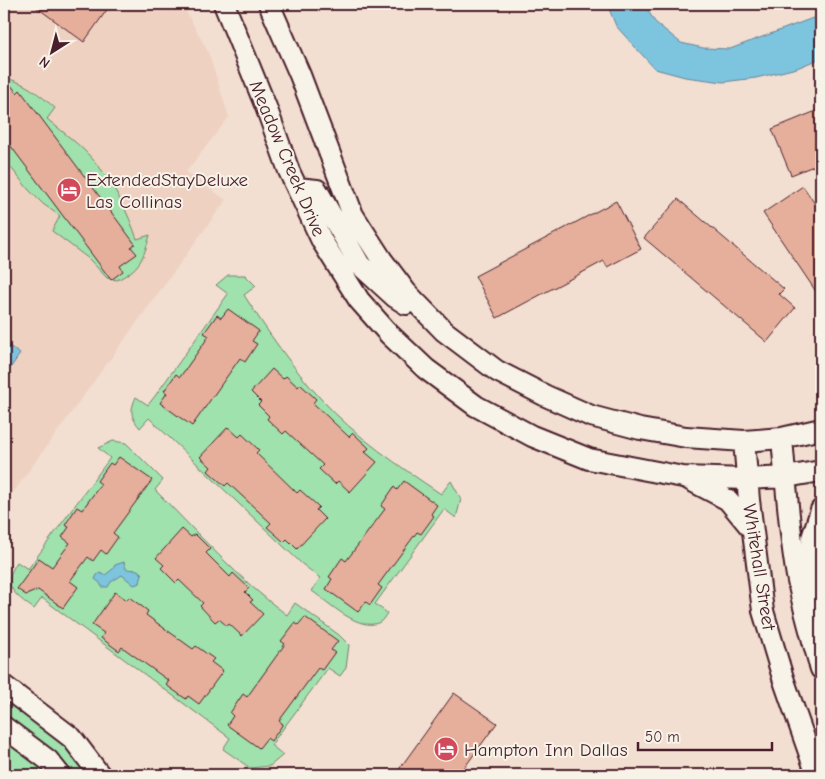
<svg xmlns="http://www.w3.org/2000/svg" width="825" height="779" font-family="'Comic Neue',sans-serif">
	<style>
		.built { fill: #eed1c1 }
		.green { fill: #9fe2ad; stroke: #74806c }
		.water { fill: #7dc4de; stroke: #698296 }
		.building { fill: #e6af9c; stroke: #4a1f2b }
		.lines { fill: none; stroke-linecap: round; stroke-linejoin: round }
		.secondary-casing { stroke: #4a1f2b; stroke-width: 24 }
		.secondary { stroke: #f7f3e8; stroke-width: 20 }
		.labels { text-anchor: middle; stroke-width: 4; stroke-linejoin: round; paint-order: stroke }
		.street-label { font-size: 19px; fill: #4a1f2b; stroke: #f7f3e8 }
		.poi-label { font-size: 19px; fill: #4a1f2b; stroke: #f7f3e8; text-anchor: start }
	</style>
	<rect width="100%" height="100%" fill="#f2dfd1"/>
	<filter id="ink" filterUnits="userSpaceOnUse"><feTurbulence type="fractalNoise" baseFrequency=".02" numOctaves="2"/><feDisplacementMap in="SourceGraphic" scale="10" xChannelSelector="R" yChannelSelector="G"/><feConvolveMatrix kernelMatrix="1 2 1 2 8 2 1 2 1" color-interpolation-filters="sRGB"/></filter>
	<g filter="url(#ink)">
		<path class="built" d="M 4,4 L 182,4 L 208,52 L 229,117 L 186,172 L 226,200 L 4,505 Z
			M 581,4 L 744,4 L 715,8 L 666,9 Z"/>
		<path class="green" d="M 4,78 C 24,81 40,95 55,108 L 47,119 C 64,133 82,146 96,163 C 115,185 128,213 137,239 L 150,235 C 143,259 140,269 117,280 L 107,278 L 89,259 L 52,231 L 60,216 L 43,204 L 28,189 L 4,159 Z
			M 228,275 L 245,275 L 256,286 L 244,295 C 267,331 292,367 321,399 C 356,437 399,466 441,494 L 451,481 L 461,499 L 456,518 L 444,509 L 375,604 L 387,613 C 385,616 383,620 380,622 C 360,633 328,602 312,591 L 320,578 L 302,564 L 149,418 L 140,428 C 130,416 130,411 136,397 L 148,405 L 155,396 L 228,294 L 216,285 Z
			M 113,441 L 126,443 L 163,480 L 155,490 C 196,531 240,581 287,615 L 295,603 L 339,635 L 349,645 L 346,668 L 340,676 L 328,668 L 271,745 L 283,755 L 270,766 L 250,768 L 223,749 L 230,738 L 42,598 L 34,609 C 14,594 1,586 17,562 L 28,569 L 110,458 L 98,448 Z
			M 4,690 L 62,732 L 91,775 L 4,775 Z"/>
		<path class="water" d="M 607,4 L 644,4 L 655,22 L 681,43 L 703,48 L 730,49 L 821,15 L 821,58 L 797,68 L 756,78 L 723,82 L 685,77 L 655,69 L 616,26 Z
			M 8,345 L 20,354 L 4,377 L 4,351 Z
			M 124,562 L 126,569 L 138,570 L 142,574 L 140,583 L 134,585 L 122,575 L 111,582 L 108,587 L 102,587 L 100,583 L 95,579 L 97,575 L 100,573 L 105,575 L 113,569 L 115,565 Z"/>
		<path class="building" d="M 32,4 L 111,4 L 84,42 Z
			M 4,76 L 17,93 L 20,90 L 135,244 L 131,247 L 137,254 L 120,266 L 123,271 L 111,280 L 4,137 Z
			M 821,109 L 821,163 L 791,175 L 772,129 Z
			M 803,186 L 821,213 L 821,299 L 763,213 Z
			M 678,199 L 784,289 L 779,294 L 795,308 L 767,342 L 644,238 Z
			M 616,201 L 641,249 L 607,267 L 604,261 L 497,318 L 475,276 Z
			M 228,309 L 259,331 L 252,341 L 257,344 L 245,362 L 240,358 L 192,426 L 160,403 L 167,393 L 164,391 L 176,374 L 180,377 L 209,336 L 204,333 L 217,315 L 221,318 Z
			M 272,369 L 283,379 L 286,376 L 298,387 L 300,384 L 316,399 L 313,403 L 349,437 L 353,433 L 369,448 L 365,452 L 377,462 L 350,492 L 338,481 L 335,484 L 319,469 L 323,465 L 286,431 L 283,434 L 267,419 L 269,416 L 258,405 L 261,402 L 251,392 Z
			M 228,427 L 239,437 L 242,434 L 259,450 L 256,453 L 297,493 L 300,490 L 319,507 L 316,510 L 325,519 L 297,549 L 287,539 L 284,542 L 267,527 L 271,523 L 228,483 L 225,486 L 208,471 L 211,467 L 200,457 Z
			M 119,457 L 152,480 L 113,533 L 118,537 L 106,554 L 101,550 L 93,561 L 88,557 L 70,581 L 78,587 L 63,608 L 38,590 L 26,595 L 17,589 L 39,558 L 52,567 L 70,543 L 62,537 L 69,527 L 65,525 L 77,507 L 82,510 L 101,484 L 97,481 L 110,463 L 113,465 Z
			M 404,481 L 437,505 L 431,514 L 434,516 L 421,534 L 417,532 L 378,585 L 382,588 L 370,605 L 366,602 L 358,612 L 326,589 L 332,579 L 329,577 L 342,558 L 346,561 L 385,509 L 381,506 L 394,487 L 397,490 Z
			M 182,529 L 191,537 L 195,534 L 210,549 L 206,553 L 230,577 L 233,573 L 249,588 L 245,592 L 253,600 L 250,602 L 263,614 L 242,636 L 229,624 L 227,626 L 219,619 L 215,622 L 200,606 L 203,603 L 179,580 L 176,583 L 161,568 L 164,565 L 156,558 Z
			M 115,592 L 127,600 L 129,597 L 148,611 L 146,615 L 193,649 L 196,646 L 214,659 L 211,662 L 223,671 L 199,704 L 188,696 L 186,699 L 166,685 L 169,681 L 122,647 L 119,651 L 101,638 L 104,633 L 92,625 Z
			M 305,617 L 338,641 L 331,650 L 335,652 L 322,670 L 318,668 L 279,721 L 283,724 L 271,741 L 267,738 L 259,748 L 227,725 L 233,716 L 230,713 L 243,694 L 247,697 L 285,644 L 281,641 L 295,623 L 298,625 Z
			M 454,693 L 497,723 L 459,775 L 395,775 Z"/>
		<g class="lines">
			<defs>
				<path id="secondary" d="M 224,4 L 266,107 L 289,171 L 322,241 L 359,300 L 389,334 L 426,369 L 476,406 L 532,436 L 589,459 L 683,477 L 747,479 L 786,477 L 821,471
					M 269,4 L 300,75 L 353,215 L 382,260 L 406,292 L 444,331 L 497,371 L 546,396 L 591,416 L 640,429 L 686,437 L 744,441 L 782,438 L 821,429
					M 297,188 L 317,190 L 360,265 L 395,297 L 406,304
					M 782,438 C 786,484 789,531 797,576 C 803,608 812,638 821,669
					M 744,441 L 749,500 L 763,611 L 783,678 L 817,775
					M 690,480 L 728,500 L 752,529
					M 811,611 L 814,576 L 812,538 L 821,510
					M 4,686 L 72,738 L 100,775
					M 4,727 L 48,760 L 60,775"/>
			</defs>
			<use href="#secondary" class="secondary-casing"/>
			<use href="#secondary" class="secondary"/>
		</g>
	</g>
	<defs>
		<symbol id="hotel-disc" viewBox="-11 -11 22 22"><circle r="9.5" fill="#d1495b" stroke="#f7f3e8"/><path d="M-6-4.5h1.5V1H6V5H4.5V3h-9V5H-6ZM-4 0a1.8 1.8 0 1 1 3.6 0ZM.5 0V-2.5h3Q6-2.5 6 0Z" fill="#fff"/></symbol>
	</defs>
	<g fill-rule="evenodd">
		<use href="#hotel-disc" x="55" y="176" width="28" height="28"/>
		<use href="#hotel-disc" x="432" y="735" width="28" height="28"/>
	</g>
	<g class="labels">
		<g class="street-label">
			<text transform="translate(288 158) rotate(67)" y="7">Meadow Creek Drive</text>
			<text transform="translate(760 567) rotate(81)" y="7">Whitehall Street</text>
		</g>
		<g class="poi-label">
			<text x="86" y="186">ExtendedStayDeluxe<tspan x="86" dy="22">Las Collinas</tspan></text>
			<text x="464" y="756">Hampton Inn Dallas</text>
		</g>
	</g>
	<rect width="825" height="779" fill="none" stroke="#f7f3e8" stroke-width="20"/>
	<rect x="10" y="10" width="805" height="759" fill="none" stroke="#4a1f2b" stroke-width="2" filter="url(#ink)"/>
	<g transform="translate(52 52) rotate(216)" stroke="#f7f3e8" stroke-width="4" paint-order="stroke">
	<path d="M0-4L9 19L0 12L-9 19Z" fill="#4a1f2b"/>
	<text y="-8" font-size="14" font-weight="bold" text-anchor="middle" fill="#4a1f2b">N</text>
	</g>
	<path d="M638 742v8h134v-8" fill="none" stroke="#4a1f2b" stroke-width="2.5"/>
	<text x="645" y="742" font-size="15" fill="#4a1f2b" stroke="#f7f3e8" stroke-width="4" paint-order="stroke">50 m</text>
</svg>
